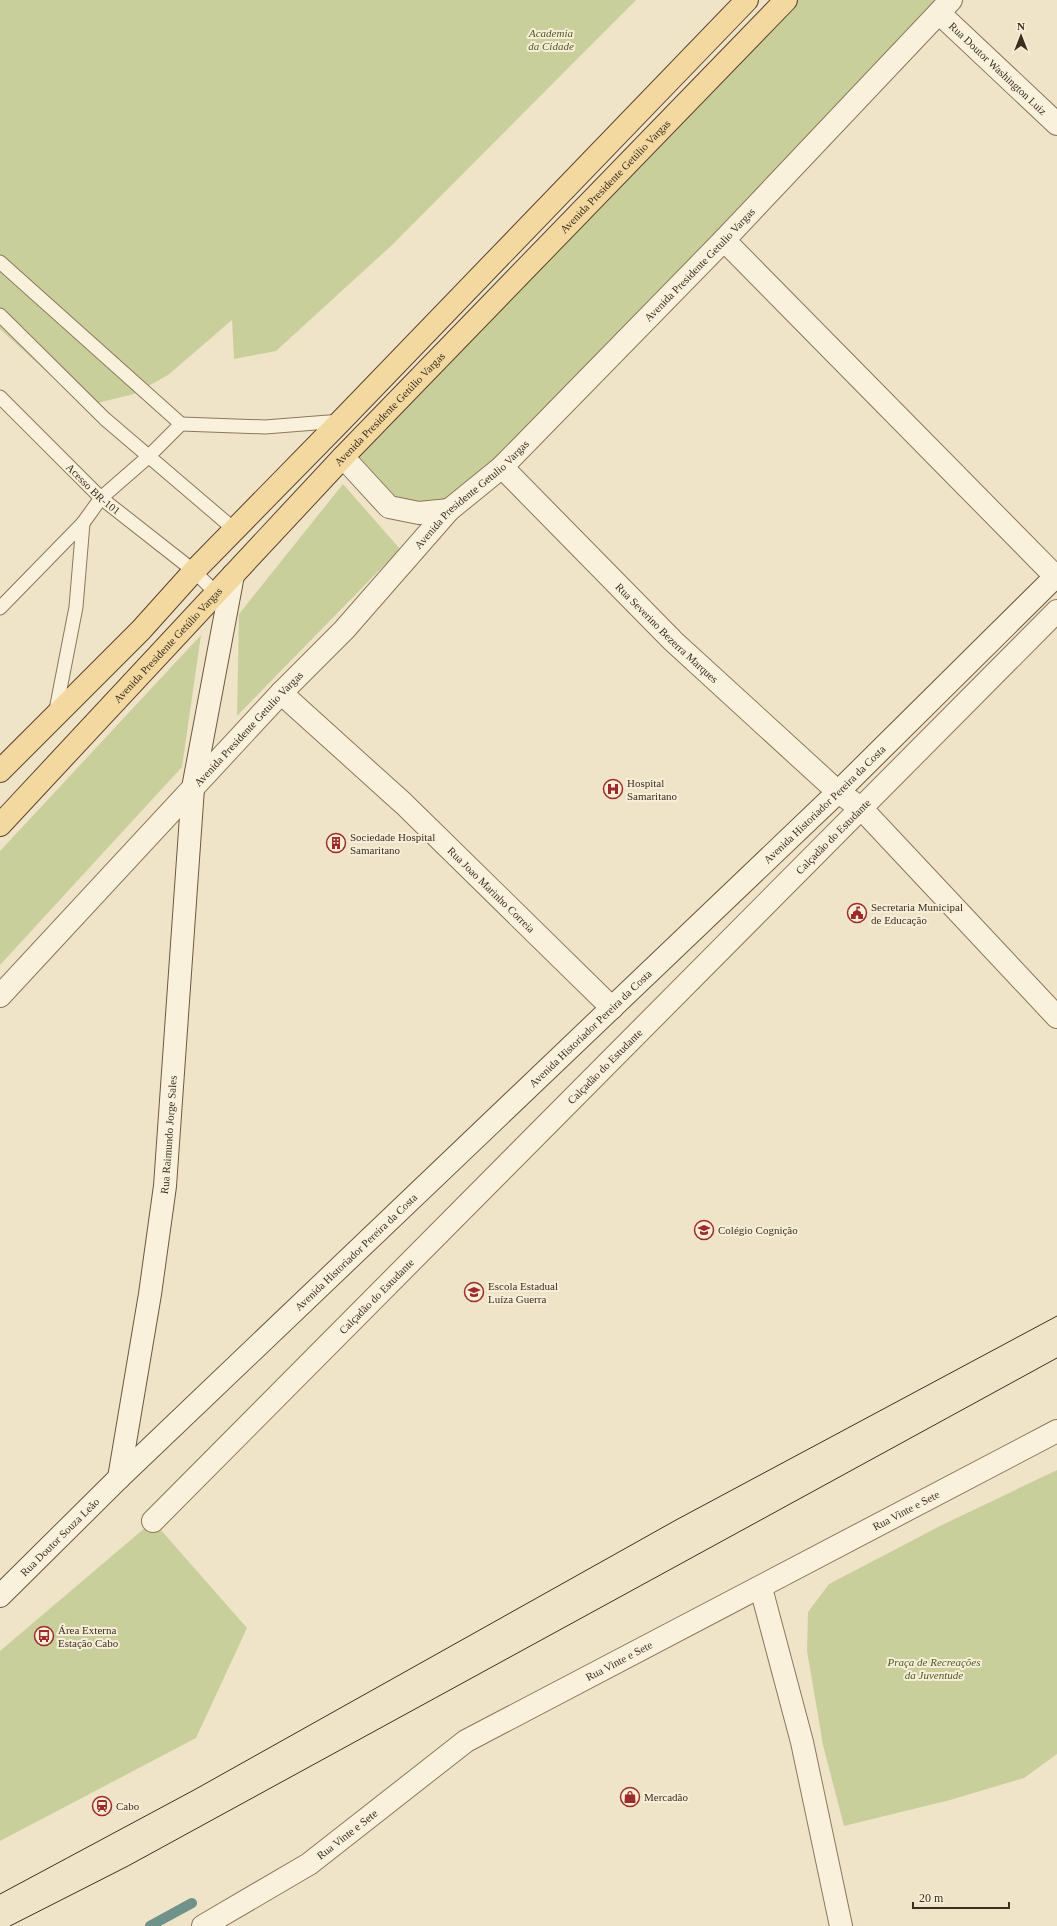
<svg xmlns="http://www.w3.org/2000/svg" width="1057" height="1926" font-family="'Times New Roman',serif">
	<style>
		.green { fill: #c9cf9b }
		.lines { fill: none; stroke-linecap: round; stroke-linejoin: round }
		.stream { stroke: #6f938a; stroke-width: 10 }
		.lane-casing { stroke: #8d765c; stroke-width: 15 }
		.street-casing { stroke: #8d765c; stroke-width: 24 }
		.secondary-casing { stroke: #6f573f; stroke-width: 24 }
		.primary-casing { stroke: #5b4430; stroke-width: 24 }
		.lane { stroke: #faf1dc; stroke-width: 13 }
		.street { stroke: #faf1dc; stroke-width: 22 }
		.secondary { stroke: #faf1dc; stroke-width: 22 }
		.primary { stroke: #f3d9a0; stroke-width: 22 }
		.tram { stroke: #3d2e20; stroke-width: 1 }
		.labels { text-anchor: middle; stroke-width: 4; stroke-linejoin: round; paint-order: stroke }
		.park-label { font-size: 11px; font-style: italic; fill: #4d5a26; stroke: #f7eed8 }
		.street-label { font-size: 11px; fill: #3d2e20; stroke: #f7eed8 }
		.poi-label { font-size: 11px; fill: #3d2e20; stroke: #f7eed8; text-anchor: start }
	</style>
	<rect width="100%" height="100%" fill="#f0e4c8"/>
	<path class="green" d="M 0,0 L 636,0 L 391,246 L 276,351 L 234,359 L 232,320 L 168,375 L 134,394 L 89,405 L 47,372 L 0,329 Z
		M 786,0 L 943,0 L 449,510 L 389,507 L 343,457 Z
		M 343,484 L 400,549 L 237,716 L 239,614 Z
		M 201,635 L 182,767 L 0,965 L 0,851 Z
		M 1057,1470 L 1057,1754 L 1024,1778 L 950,1800 L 844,1826 L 823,1745 L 807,1651 L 808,1612 L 829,1584 L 942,1525 Z
		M 153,1521 L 247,1628 L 196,1738 L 0,1841 L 0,1651 Z"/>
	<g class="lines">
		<path class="stream" d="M 150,1926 L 192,1903"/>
		<defs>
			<g id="lane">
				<path d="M 0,262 L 181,424"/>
				<path d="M 0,315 L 105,419 L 235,530"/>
				<path id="s1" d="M 0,397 L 101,498 L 194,571 L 216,593"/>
				<path d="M 181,424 L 265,427 L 341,421"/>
				<path d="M 0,608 L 83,523 L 101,498 L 148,457 L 181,424"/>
				<path d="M 55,715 L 76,607 L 83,523"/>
			</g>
			<g id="street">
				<path id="s2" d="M 939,13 L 1057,124"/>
				<path d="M 724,240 L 1057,578"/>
				<path d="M 343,457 L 389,507 L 419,513 L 449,510"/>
				<path id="s3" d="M 502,467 L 673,641 L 838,792 L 861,808 L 1057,1017"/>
				<path id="s4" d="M 281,693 L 404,804 L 612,1008"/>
				<path id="s5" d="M 0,996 L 281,693 L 344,630 L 449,510 L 502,467 L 724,240 L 951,0"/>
				<path id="s6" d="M 153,1521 L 1057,611"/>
				<path d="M 761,1588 L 802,1742 L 841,1926"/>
				<path id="s7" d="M 203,1926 L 309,1864 L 466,1741 L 1057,1431"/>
			</g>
			<g id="secondary">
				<path id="s8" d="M 119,1478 L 150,1294 L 165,1186 L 193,788 L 233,575"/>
				<path id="s9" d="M 0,1596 L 119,1478 L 838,792 L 1057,575"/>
			</g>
			<g id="primary">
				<path d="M 0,771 L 141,630 L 194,571 L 341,421 L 747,0"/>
				<path id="s10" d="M 0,825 L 343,457 L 786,0"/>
			</g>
		</defs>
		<use href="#lane" class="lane-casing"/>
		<use href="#street" class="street-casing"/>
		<use href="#secondary" class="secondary-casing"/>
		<use href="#primary" class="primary-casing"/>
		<use href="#lane" class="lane"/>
		<use href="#street" class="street"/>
		<use href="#secondary" class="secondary"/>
		<use href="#primary" class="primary"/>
		<path class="tram" d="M 0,1894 L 194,1790 L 676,1520 L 1057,1316
			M 10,1926 L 128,1866 L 1057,1358"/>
	</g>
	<defs>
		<symbol id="hospital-ring" viewBox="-11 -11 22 22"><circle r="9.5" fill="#f7eed8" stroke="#9e2a2b" stroke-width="1.5"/><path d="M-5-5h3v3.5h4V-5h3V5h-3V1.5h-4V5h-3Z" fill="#9e2a2b"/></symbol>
		<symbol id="building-ring" viewBox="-11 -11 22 22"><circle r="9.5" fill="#f7eed8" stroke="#9e2a2b" stroke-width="1.5"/><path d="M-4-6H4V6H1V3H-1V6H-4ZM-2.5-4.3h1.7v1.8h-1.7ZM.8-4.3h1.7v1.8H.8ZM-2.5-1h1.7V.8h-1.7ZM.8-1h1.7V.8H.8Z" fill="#9e2a2b"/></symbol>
		<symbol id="civic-ring" viewBox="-11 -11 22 22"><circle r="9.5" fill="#f7eed8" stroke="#9e2a2b" stroke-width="1.5"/><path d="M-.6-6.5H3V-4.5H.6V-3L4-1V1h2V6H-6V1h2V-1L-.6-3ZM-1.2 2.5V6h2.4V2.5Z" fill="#9e2a2b"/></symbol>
		<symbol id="school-ring" viewBox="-11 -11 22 22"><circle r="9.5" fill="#f7eed8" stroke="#9e2a2b" stroke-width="1.5"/><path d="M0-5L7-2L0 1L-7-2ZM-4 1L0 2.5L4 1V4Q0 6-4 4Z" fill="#9e2a2b"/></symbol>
		<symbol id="bus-ring" viewBox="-11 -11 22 22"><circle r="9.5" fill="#f7eed8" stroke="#9e2a2b" stroke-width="1.5"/><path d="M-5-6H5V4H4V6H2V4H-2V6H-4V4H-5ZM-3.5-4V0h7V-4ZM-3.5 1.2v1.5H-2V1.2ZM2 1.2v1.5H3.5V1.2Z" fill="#9e2a2b"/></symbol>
		<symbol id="shop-ring" viewBox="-11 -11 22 22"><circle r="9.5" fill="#f7eed8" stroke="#9e2a2b" stroke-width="1.5"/><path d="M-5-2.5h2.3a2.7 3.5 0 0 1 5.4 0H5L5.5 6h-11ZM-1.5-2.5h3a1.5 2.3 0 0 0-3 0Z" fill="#9e2a2b"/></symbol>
		<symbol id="station-ring" viewBox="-11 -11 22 22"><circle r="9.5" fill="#f7eed8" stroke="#9e2a2b" stroke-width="1.5"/><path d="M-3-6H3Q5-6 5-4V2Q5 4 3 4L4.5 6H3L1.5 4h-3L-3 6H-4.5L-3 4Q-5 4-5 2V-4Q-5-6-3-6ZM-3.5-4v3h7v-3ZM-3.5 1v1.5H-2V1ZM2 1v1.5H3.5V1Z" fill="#9e2a2b"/></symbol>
	</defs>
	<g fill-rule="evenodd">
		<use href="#hospital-ring" x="602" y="778" width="22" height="22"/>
		<use href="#building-ring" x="325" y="832" width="22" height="22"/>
		<use href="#civic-ring" x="846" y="902" width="22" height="22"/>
		<use href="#school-ring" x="693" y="1219" width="22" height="22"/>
		<use href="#school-ring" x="463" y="1281" width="22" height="22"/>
		<use href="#bus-ring" x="33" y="1625" width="22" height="22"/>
		<use href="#shop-ring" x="619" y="1786" width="22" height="22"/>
		<use href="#station-ring" x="91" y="1795" width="22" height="22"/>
	</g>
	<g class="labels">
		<g class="park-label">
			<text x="551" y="37">Academia<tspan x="551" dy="13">da Cidade</tspan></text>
			<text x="934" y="1666">Praça de Recreações<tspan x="934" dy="13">da Juventude</tspan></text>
		</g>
		<g class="street-label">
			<text dy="4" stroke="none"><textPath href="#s2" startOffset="81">Rua Doutor Washington Luiz</textPath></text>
			<text dy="4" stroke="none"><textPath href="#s10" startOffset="894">Avenida Presidente Getúlio Vargas</textPath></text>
			<text dy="4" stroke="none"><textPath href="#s5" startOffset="1013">Avenida Presidente Getulio Vargas</textPath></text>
			<text dy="4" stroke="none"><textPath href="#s10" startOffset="570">Avenida Presidente Getúlio Vargas</textPath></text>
			<text dy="4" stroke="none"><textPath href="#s1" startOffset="131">Acesso BR-101</textPath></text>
			<text dy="4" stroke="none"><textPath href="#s5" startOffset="689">Avenida Presidente Getulio Vargas</textPath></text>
			<text dy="4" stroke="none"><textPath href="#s3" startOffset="234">Rua Severino Bezerra Marques</textPath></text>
			<text dy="4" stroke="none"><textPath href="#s10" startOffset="246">Avenida Presidente Getúlio Vargas</textPath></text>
			<text dy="4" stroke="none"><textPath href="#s5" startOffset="365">Avenida Presidente Getulio Vargas</textPath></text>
			<text dy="4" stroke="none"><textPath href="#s9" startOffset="1143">Avenida Historiador Pereira da Costa</textPath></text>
			<text dy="4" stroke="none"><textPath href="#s6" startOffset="965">Calçadão do Estudante</textPath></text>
			<text dy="4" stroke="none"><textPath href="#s4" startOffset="288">Rua Joao Marinho Correia</textPath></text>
			<text dy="4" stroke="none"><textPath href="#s9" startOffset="819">Avenida Historiador Pereira da Costa</textPath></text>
			<text dy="4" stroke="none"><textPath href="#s6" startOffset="641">Calçadão do Estudante</textPath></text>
			<text dy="4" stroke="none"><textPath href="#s8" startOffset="347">Rua Raimundo Jorge Sales</textPath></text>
			<text dy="4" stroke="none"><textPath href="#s9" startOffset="495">Avenida Historiador Pereira da Costa</textPath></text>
			<text dy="4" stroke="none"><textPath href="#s6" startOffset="317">Calçadão do Estudante</textPath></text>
			<text dy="4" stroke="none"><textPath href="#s7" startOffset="819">Rua Vinte e Sete</textPath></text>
			<text dy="4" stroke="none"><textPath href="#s9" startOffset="84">Rua Doutor Souza Leão</textPath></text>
			<text dy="4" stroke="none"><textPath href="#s7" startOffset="495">Rua Vinte e Sete</textPath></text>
			<text dy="4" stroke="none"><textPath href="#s7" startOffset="171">Rua Vinte e Sete</textPath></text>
		</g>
		<g class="poi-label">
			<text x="627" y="787">Hospital<tspan x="627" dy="13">Samaritano</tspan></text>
			<text x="350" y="841">Sociedade Hospital<tspan x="350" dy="13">Samaritano</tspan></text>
			<text x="871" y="911">Secretaria Municipal<tspan x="871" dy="13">de Educação</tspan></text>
			<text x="718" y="1234">Colégio Cognição</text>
			<text x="488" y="1290">Escola Estadual<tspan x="488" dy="13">Luíza Guerra</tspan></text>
			<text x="58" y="1634">Área Externa<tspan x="58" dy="13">Estação Cabo</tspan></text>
			<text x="644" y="1801">Mercadão</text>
			<text x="116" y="1810">Cabo</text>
		</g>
	</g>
	<g transform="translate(1021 36)" stroke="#f7eed8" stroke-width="3" paint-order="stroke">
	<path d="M0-3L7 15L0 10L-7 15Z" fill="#3d2e20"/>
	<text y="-6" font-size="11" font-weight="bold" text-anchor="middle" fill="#3d2e20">N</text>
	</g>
	<path d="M913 1902v6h96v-6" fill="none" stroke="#3d2e20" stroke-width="2"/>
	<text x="919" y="1902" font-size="12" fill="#3d2e20" stroke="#f7eed8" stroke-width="3" paint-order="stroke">20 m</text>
</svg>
